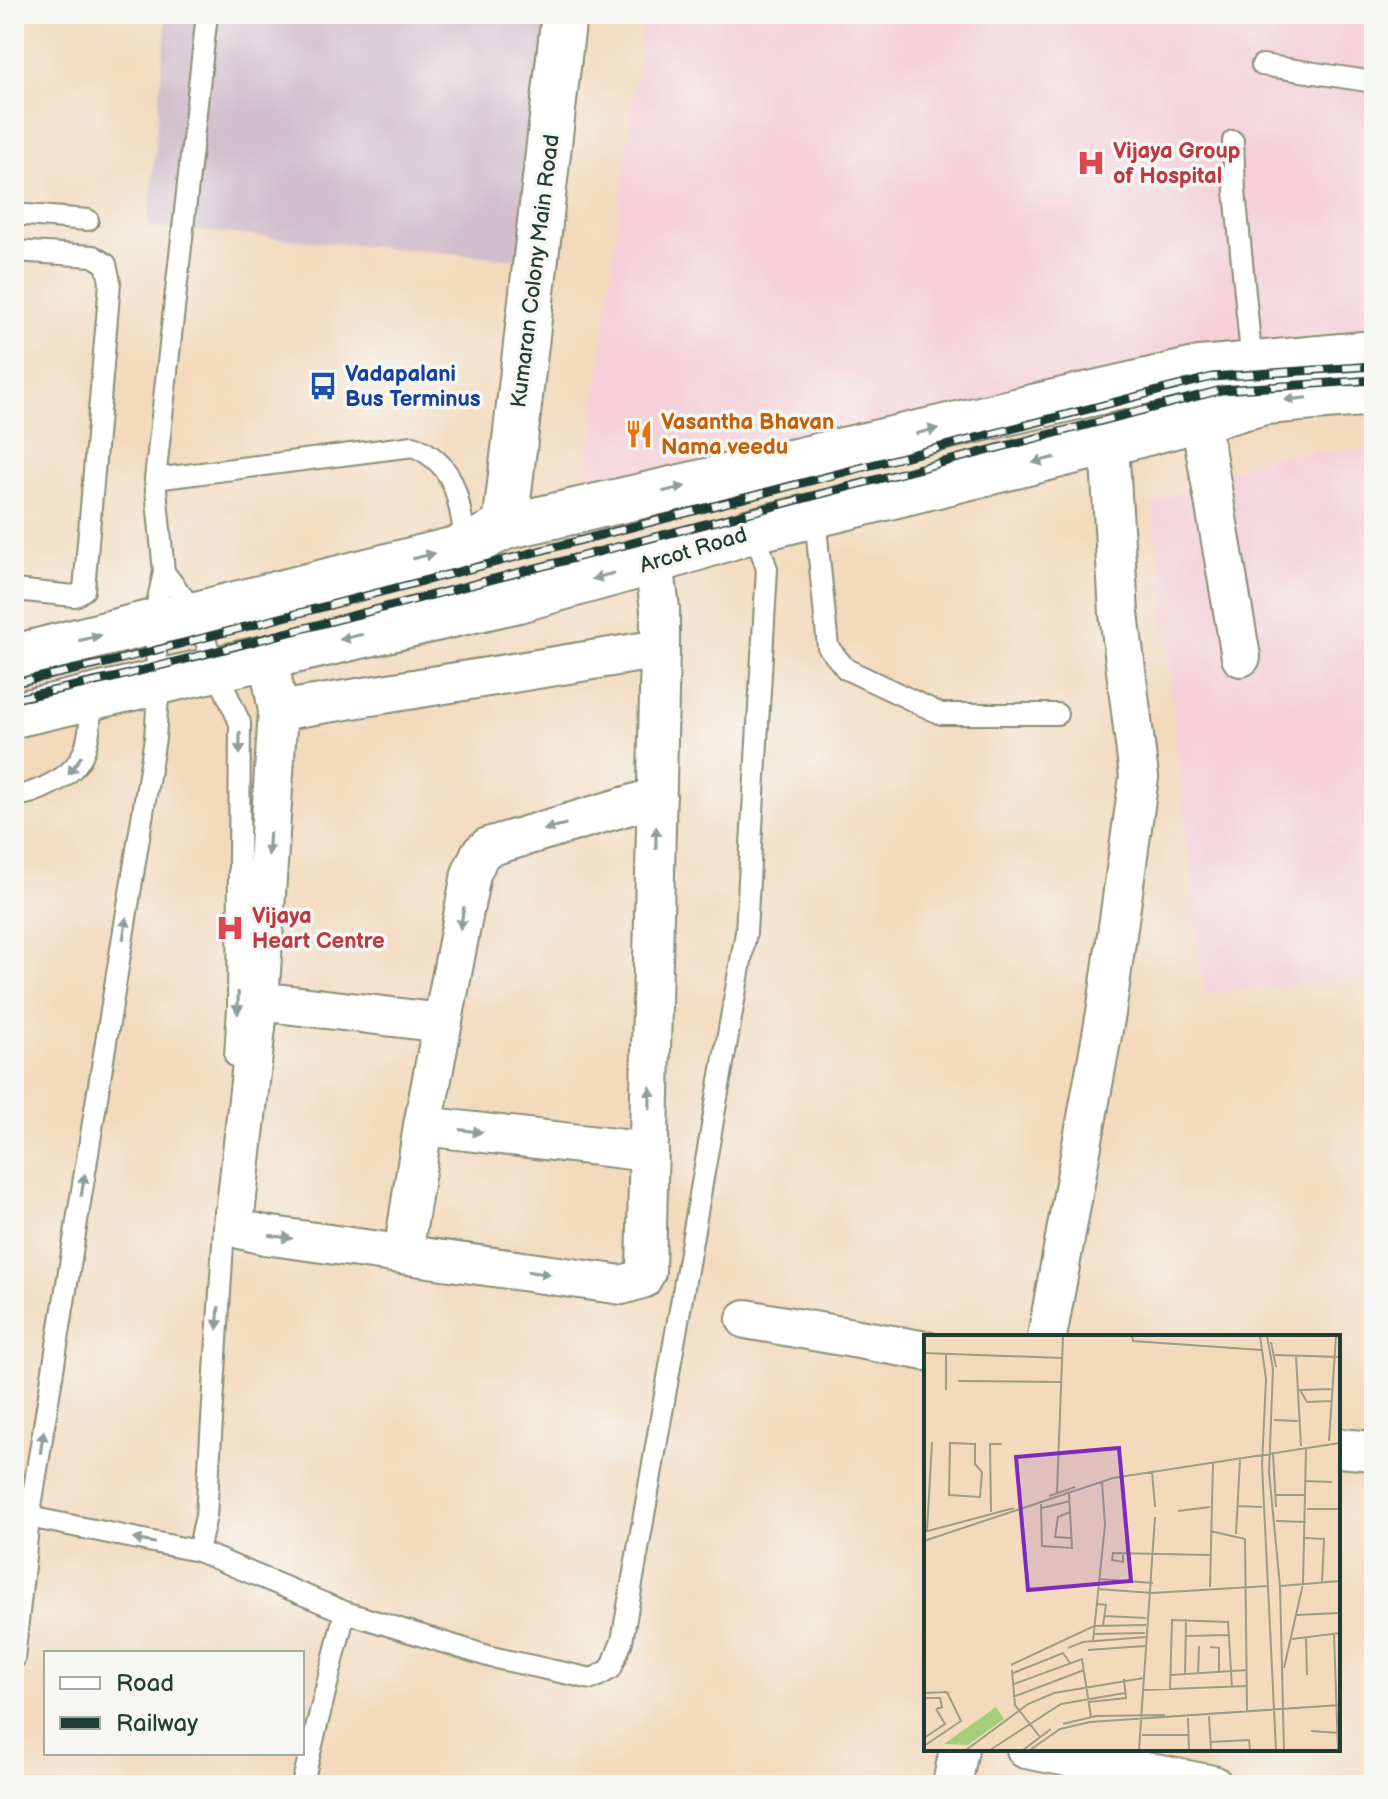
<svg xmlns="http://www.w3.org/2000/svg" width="1388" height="1799" font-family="'Balsamiq Sans',sans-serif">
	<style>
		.built { fill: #f5cfd9 }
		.industrial { fill: #d1bdcb }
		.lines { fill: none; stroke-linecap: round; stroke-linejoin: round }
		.service-casing { stroke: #898c78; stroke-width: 24 }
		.minor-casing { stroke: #898c78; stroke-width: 42 }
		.tertiary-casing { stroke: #898c78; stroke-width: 48 }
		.primary-casing { stroke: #898c78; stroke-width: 48 }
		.service { stroke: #fff; stroke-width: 20 }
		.minor { stroke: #fff; stroke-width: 38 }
		.tertiary { stroke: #fff; stroke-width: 44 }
		.primary { stroke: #fff; stroke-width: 44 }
		.rail-casing { stroke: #1f3d34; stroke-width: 9 }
		.rail { stroke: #f6f6f2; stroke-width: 6; stroke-dasharray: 18; stroke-linecap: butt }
		.oneway { fill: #8f9e9a }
		.labels { text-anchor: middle; stroke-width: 7; stroke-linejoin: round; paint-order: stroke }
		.health-label { font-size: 22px; font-weight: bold; fill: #be3a42; stroke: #f6f6f2; text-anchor: start }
		.street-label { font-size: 22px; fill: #1f3d34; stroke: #f6f6f2 }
		.transit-label { font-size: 22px; font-weight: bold; fill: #164399; stroke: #f6f6f2; text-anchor: start }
		.food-label { font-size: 22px; font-weight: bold; fill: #c56008; stroke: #f6f6f2; text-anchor: start }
		.inset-road { fill: none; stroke: #9e9b86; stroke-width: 2 }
		.view { fill: #7b2cbf; fill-opacity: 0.15; stroke: #7b2cbf; stroke-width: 4 }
		.inset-edge { fill: none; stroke: #1f3d34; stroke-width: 4 }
	</style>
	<rect width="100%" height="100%" fill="#f6f6f2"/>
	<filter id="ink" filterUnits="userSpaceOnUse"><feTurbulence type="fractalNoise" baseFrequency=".0125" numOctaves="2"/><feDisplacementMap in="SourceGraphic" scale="16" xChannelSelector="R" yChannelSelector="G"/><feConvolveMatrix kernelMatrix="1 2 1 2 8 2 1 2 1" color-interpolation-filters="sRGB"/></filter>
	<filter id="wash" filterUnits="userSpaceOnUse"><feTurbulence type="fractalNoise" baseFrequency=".006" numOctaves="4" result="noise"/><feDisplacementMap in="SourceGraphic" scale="32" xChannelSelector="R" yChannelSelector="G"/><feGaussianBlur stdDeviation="1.8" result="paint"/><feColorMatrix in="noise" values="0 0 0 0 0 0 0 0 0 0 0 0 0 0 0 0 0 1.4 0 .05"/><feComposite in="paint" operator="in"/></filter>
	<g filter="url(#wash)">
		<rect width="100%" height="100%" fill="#f3dabd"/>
		<path class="built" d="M 643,14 L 1374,14 L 1374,328 L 1156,354 L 582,515 Z
			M 1374,448 L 1374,977 L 1203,994 L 1152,503 L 1266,456 Z"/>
		<path class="industrial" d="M 167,14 L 561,14 L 530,260 L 148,227 Z"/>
	</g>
	<g filter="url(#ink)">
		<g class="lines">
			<defs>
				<path id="service" d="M 1262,65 L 1374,82
					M 1233,141 L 1235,191 L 1252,365
					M 14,214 L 88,220
					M 14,251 L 93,256 L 106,264 L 110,282 L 84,590 L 75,596 L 14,590
					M 155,479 L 413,446 C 460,466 457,502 467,546
					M 815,517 L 828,647 L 846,669 L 941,714 L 1057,714
					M 164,572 L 196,614 L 216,670 L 240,723 L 238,1008 L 235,1056
					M 14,796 C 26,795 40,790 51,784 C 90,765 89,737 92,697
					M 14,1514 L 198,1551 L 206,1516 L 225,1212
					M 198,1551 L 345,1612
					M 14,1659 L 29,1519 L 155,738 L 159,683 L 153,622 L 164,572 L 155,479 L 207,14
					M 302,1785 L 345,1612 L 491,1657 L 592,1679 L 611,1669 L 622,1641 L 746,932 L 767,569 L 754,530"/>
				<path id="minor" d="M 1200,419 L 1241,657
					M 268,656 L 278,711 L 259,1001 L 234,1224 L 240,1229 L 265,1235 L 622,1285 L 642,1279 L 646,1272 L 660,649 L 660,609 L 654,562
					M 278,711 L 660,649
					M 259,1001 L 443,1023
					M 649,1152 L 423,1126 L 471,874 L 480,854 L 488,847 L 657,797
					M 403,1254 L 423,1126
					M 746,1319 L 926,1351
					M 1047,1337 L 1106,1013 L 1139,777 L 1119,613 L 1109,443
					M 1338,1448 L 1374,1451
					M 1026,1749 L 1213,1785
					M 952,1785 L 959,1749"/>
				<path id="tertiary" d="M 505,527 L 564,14"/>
				<path id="primary" d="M 14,657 L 153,622 L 196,614 L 467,546 L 505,527 L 1200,369 L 1374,353
					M 14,715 L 518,600 L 654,562 L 754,530 L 1109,443 L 1265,402 L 1374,393"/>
			</defs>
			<use href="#service" class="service-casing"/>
			<use href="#minor" class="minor-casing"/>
			<use href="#tertiary" class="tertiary-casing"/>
			<use href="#primary" class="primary-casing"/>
			<use href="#service" class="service"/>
			<use href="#minor" class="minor"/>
			<use href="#tertiary" class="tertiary"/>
			<use href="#primary" class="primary"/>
			<defs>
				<path id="rail" d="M 14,683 L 110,662 L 1212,377 L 1374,366
					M 14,699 L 113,678 L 1221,390 L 1374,380"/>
			</defs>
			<use href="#rail" class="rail-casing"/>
			<use href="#rail" class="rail"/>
		</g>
		<defs><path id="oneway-solid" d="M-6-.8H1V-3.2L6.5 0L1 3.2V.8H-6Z" transform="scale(2)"/></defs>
		<g class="oneway">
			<use href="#oneway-solid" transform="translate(1296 399) rotate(174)"/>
			<use href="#oneway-solid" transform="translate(927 431) rotate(-13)"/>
			<use href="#oneway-solid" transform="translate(1044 460) rotate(166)"/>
			<use href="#oneway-solid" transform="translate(674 489) rotate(-13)"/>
			<use href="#oneway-solid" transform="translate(424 556) rotate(-14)"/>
			<use href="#oneway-solid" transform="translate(603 576) rotate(164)"/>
			<use href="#oneway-solid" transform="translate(351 637) rotate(167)"/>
			<use href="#oneway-solid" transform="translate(90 638) rotate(-14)"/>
			<use href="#oneway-solid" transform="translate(240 743) rotate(90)"/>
			<use href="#oneway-solid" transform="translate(75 765) rotate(126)"/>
			<use href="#oneway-solid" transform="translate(555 827) rotate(164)"/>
			<use href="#oneway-solid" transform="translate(656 838) rotate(-89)"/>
			<use href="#oneway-solid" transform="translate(269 844) rotate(94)"/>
			<use href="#oneway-solid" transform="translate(462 918) rotate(100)"/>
			<use href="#oneway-solid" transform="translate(125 928) rotate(-81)"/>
			<use href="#oneway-solid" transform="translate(238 1003) rotate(91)"/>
			<use href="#oneway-solid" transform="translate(650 1098) rotate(-89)"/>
			<use href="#oneway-solid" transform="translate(471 1131) rotate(7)"/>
			<use href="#oneway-solid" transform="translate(83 1185) rotate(-81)"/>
			<use href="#oneway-solid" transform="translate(281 1237) rotate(8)"/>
			<use href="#oneway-solid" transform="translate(539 1273) rotate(8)"/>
			<use href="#oneway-solid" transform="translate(218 1318) rotate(94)"/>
			<use href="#oneway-solid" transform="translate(42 1442) rotate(-81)"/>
			<use href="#oneway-solid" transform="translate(144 1541) rotate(-169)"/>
		</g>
	</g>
	<defs>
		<symbol id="hospital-bare" viewBox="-9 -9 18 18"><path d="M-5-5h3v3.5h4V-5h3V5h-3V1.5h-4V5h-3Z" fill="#e0444e" stroke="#f6f6f2" stroke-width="2.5" paint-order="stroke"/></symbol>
		<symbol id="bus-bare" viewBox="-9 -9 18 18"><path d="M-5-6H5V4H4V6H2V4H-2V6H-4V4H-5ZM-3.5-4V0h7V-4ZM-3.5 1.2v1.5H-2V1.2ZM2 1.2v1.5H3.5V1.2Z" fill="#1a4fb4" stroke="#f6f6f2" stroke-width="2.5" paint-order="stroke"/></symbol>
		<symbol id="restaurant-bare" viewBox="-9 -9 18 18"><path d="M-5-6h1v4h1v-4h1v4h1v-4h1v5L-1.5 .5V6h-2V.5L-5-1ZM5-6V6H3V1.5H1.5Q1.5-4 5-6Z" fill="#e8710a" stroke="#f6f6f2" stroke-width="2.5" paint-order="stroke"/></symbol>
	</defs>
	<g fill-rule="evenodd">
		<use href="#hospital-bare" x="1071" y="143" width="40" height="40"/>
		<use href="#bus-bare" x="303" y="366" width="40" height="40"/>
		<use href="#restaurant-bare" x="619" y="414" width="40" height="40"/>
		<use href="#hospital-bare" x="210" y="908" width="40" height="40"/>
	</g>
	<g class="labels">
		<g class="health-label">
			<text x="1113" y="158">Vijaya Group<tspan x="1113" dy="25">of Hospital</tspan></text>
			<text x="252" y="923">Vijaya<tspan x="252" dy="25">Heart Centre</tspan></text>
		</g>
		<g class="street-label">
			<text transform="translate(534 271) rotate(-83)" y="8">Kumaran Colony Main Road</text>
			<text transform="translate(693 549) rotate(-17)" y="8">Arcot Road</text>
		</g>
		<g class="transit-label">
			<text x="345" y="381">Vadapalani<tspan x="345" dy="25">Bus Terminus</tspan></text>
		</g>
		<g class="food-label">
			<text x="661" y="429">Vasantha Bhavan<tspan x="661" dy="25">Nama veedu</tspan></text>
		</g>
	</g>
	<g transform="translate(924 1335)">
		<rect width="416" height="416" fill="#f3dabd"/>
		<path d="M 72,372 L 80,384 L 44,410 L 20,409 Z" fill="#a4ce7a"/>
		<path class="inset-road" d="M 208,1 L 209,6 L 337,15M 336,1 L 342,44 L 338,130 L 352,415M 343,1 L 349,34 L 345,137 L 356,251 L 360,415M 347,7 L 352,32M 0,18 L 139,23M 351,20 L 416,22M 372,21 L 377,111M 34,46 L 137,47M 22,55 L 22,19M 407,66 L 383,67 L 376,55 L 408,54M 350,85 L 374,86M 405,106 L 412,1M 26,108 L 51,109 L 51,129 L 58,137 L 56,162 L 25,160 ZM 349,118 L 352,172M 228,137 L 231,172M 381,146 L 408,147M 133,157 L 139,1M 351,160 L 382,160M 125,161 L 151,152M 117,169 L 118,211 L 148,213 L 145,159M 314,171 L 338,172M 118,173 L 146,166M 383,174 L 416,174M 254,176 L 286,172M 67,177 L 66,109 L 78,109M 146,177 L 134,182 L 131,202 L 148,203M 352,186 L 382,187M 3,196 L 8,107M 286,196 L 321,204 L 323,376M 0,197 L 90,173M 312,199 L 316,125M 381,203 L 400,204 L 398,248M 0,206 L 189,143 L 416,108M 199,220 L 199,227 L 188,225 L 189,218 L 286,220M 175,244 L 229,248M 356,251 L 416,246M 286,252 L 289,128M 174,254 L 228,258 L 344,251M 173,269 L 182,270 L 179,290M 373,280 L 414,278M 181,281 L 222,283M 0,290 L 0,203M 169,299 L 221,298M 410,299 L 414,415M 261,301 L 304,300M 382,303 L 383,340M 368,304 L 416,298M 169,306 L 181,190 L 178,147M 286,312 L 295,313 L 295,338M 144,313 L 159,307 L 222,302M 164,315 L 221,311M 87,330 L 170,291 L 222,290M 360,333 L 379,249 L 382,114M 88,335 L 91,370 L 116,402M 89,338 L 139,318 L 146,328M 274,339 L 275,311M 247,340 L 323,335M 261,340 L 262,287M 90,349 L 158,324 L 167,382M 220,355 L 323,351M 246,355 L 248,285 L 304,287 L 308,352M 0,358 L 23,357 L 37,386 L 0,411M 89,362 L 160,335M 0,363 L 16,363 L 18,372 L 12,374M 165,367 L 202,363 L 200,344M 285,381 L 287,415M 264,383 L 265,415M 139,389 L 172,381 L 241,380M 387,396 L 415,398M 218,400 L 265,400M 0,403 L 21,389 L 12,374M 286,407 L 325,405 L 326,415M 42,415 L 104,369 L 130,358 L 220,343M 66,415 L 137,369 L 201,358M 99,415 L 127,394M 106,415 L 136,394 L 166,387 L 416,370M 163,415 L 198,415M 215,415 L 231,182"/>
		<path class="view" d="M 195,113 L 207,246 L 104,255 L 92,122 Z"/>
		<rect width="416" height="416" class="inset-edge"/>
	</g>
	<rect width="1388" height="1799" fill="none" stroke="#f6f6f2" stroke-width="48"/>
	<rect x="44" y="1651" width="260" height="104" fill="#f6f6f2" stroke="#a0aca6" stroke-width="2"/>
	<rect x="60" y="1677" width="40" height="12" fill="#ffffff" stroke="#a0aca6" stroke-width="2"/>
	<text x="116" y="1691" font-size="24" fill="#1f3d34">Road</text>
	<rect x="60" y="1717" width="40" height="12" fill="#1f3d34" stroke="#a0aca6" stroke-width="2"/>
	<text x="116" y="1731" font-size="24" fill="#1f3d34">Railway</text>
</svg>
